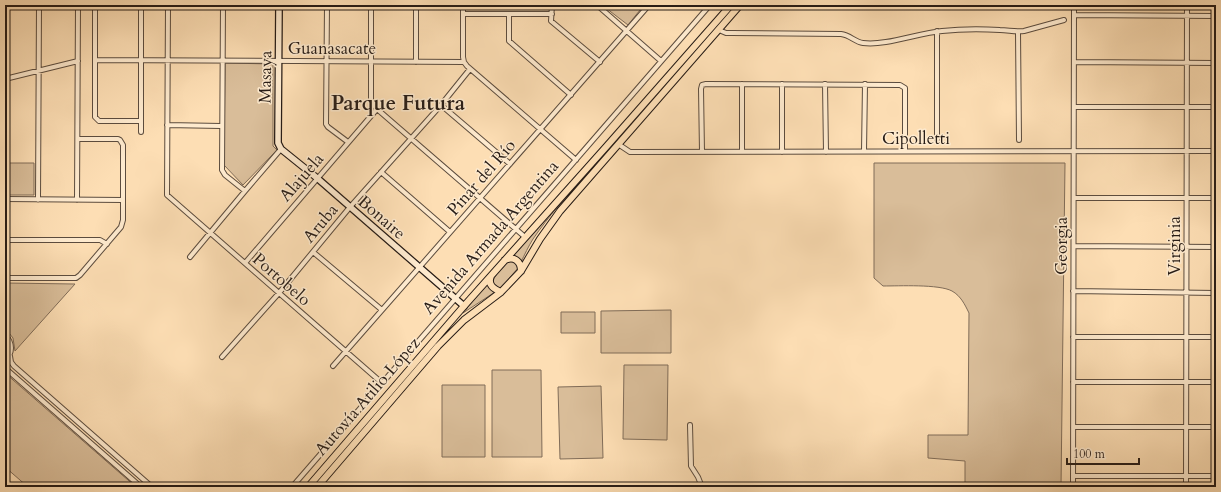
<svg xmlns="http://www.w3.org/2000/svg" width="1221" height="492" font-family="Cardo,serif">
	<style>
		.green { fill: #d9bd99; stroke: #806c58 }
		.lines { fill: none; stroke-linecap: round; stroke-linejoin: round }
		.street-casing { stroke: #5c4c3e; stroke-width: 6 }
		.secondary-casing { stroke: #271c16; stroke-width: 8 }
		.primary-casing { stroke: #271c16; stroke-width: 8 }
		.street { stroke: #feeace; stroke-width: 4 }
		.secondary { stroke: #feeace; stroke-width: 5.5 }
		.primary { stroke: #fddeb4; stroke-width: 6 }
		.labels { text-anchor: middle; stroke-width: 3; stroke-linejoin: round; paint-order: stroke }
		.street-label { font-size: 17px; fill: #271c16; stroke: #feeace }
		.district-label { font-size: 21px; font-weight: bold; fill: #271c16; stroke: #feeace }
	</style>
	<rect width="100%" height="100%" fill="#fddeb4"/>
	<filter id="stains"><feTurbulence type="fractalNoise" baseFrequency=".005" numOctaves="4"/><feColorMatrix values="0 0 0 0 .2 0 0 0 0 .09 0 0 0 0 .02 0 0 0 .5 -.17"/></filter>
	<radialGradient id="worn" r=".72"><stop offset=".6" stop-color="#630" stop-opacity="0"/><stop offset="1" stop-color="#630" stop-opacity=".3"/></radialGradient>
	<path class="green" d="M 602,5 L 644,5 L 628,25 Z
		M 225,63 L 273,64 L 273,146 L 277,150 L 243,185 L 224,165 Z
		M 5,163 L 34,163 L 34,195 L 5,195 Z
		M 874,163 L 1065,163 L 1061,487 L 965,487 L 965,461 L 928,458 L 928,435 L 968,435 L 969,313 C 965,305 961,296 952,291 C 939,284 899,286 883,286 L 874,278 Z
		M 584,175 C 567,196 548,217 533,239 C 528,247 525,254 521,262 L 513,256 L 561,200 Z
		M 512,260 L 517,264 L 518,268 L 501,288 L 497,288 L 492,285 C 492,278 505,262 512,260 Z
		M 5,283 L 75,284 L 15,351 L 13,338 L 5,328 Z
		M 487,284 L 489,287 L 495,292 L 463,313 Z
		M 671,310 L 671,353 L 601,353 L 601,311 Z
		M 561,312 L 595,312 L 595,333 L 561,333 Z
		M 624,365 L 668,365 L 667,440 L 623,439 Z
		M 492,370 L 541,370 L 542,457 L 492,457 Z
		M 5,373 L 136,487 L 28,487 L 5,467 Z
		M 442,385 L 485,385 L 485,457 L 442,457 Z
		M 601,386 L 603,458 L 560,459 L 558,387 Z"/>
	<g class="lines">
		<defs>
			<path id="street" d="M 95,5 L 95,117 L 99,121 L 141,121
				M 168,5 L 167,195 L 382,383
				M 223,5 L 222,170 L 225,175 L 245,191
				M 327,5 L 326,124 L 328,127 L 348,142
				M 371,5 L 371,102 L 377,109 L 525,237
				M 463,5 L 463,57 L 464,62 L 467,66 L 576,160
				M 552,5 L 551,21 L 600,62
				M 597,5 L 661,61
				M 463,14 L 552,14
				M 509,14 L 509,41 L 571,95
				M 1074,15 L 1216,16
				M 719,30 L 726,33 L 731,33 L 841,34 C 850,35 855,42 863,43 C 886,46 918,33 942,31 C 961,29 981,29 1000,30 C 1008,30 1016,32 1024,31 L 1064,20
				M 937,31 L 937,140
				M 1018,32 L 1019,140
				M 95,60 L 464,62
				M 416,62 L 416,5
				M 1075,62 L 1216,63
				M 5,79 L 78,61
				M 782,84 L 782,152
				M 825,84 L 826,152
				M 441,105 L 510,164
				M 1074,107 L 1216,107
				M 167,125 L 221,126
				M 141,132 L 141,5
				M 618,144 L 630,152 L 1216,151
				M 864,151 L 865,84
				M 702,152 L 701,89 L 702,85 L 706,84 L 900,85 L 905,88 L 905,151
				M 742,152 L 742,84
				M 381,172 L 450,232
				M 1074,198 L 1216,198
				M 5,199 L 123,200
				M 38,200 L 39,5
				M 77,200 L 78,5
				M 5,240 L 100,240 L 107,244
				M 1074,246 L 1216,247
				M 313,252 L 382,310
				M 190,257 L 245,191 L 281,149
				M 245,263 L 377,109
				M 5,278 L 76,278 L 80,275 L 121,227 L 123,220 L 123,145 L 120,140 L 118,139 L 78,139
				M 1073,291 L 1216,293
				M 5,335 C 13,343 13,353 5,361
				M 1073,337 L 1216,337
				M 10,356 L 11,362 L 14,366 L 152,487
				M 222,357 L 279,293 L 350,207 L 441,105 L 470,69
				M 333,366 L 649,5
				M 5,368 L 141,487
				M 1073,382 L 1216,382
				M 690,425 L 691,466 L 698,477 L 702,487
				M 1073,427 L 1216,427
				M 1073,476 L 1216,476
				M 292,487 L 710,5
				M 1073,487 L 1074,5
				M 1186,487 L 1187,5"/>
			<path id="secondary" d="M 279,5 L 278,139 L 278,143 L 281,149 L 317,178 L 464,306"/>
			<path id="primary" d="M 505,260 C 514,256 521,261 521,271
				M 491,276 C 487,285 494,289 501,292
				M 308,487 L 464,306 L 606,147 L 731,5
				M 317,487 L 438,346 L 464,320 L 501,292 L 521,271 L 540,239 L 560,211 L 740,5"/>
		</defs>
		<use href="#street" class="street-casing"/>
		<use href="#secondary" class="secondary-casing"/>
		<use href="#primary" class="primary-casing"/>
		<use href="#street" class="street"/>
		<use href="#secondary" class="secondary"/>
		<use href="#primary" class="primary"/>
	</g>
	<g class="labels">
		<g class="street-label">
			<text x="332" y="54">Guanasacate</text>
			<text transform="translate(265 77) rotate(-89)" y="6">Masaya</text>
			<text x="916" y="144">Cipolletti</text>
			<text transform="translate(301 177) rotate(-49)" y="6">Alajuela</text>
			<text transform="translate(481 177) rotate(-49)" y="6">Pinar del Río</text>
			<text transform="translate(382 217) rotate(41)" y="6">Bonaire</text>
			<text transform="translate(320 223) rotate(-50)" y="6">Aruba</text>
			<text transform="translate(490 237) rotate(-49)" y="6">Avenida Armada Argentina</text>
			<text transform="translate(1061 246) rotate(-90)" y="6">Georgia</text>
			<text transform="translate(1174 246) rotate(-90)" y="6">Virginia</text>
			<text transform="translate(282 279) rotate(41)" y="6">Portobelo</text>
			<text transform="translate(367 396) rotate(-49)" y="6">Autovía Atilio López</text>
		</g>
		<g class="district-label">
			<text x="398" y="110">Parque Futura</text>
		</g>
	</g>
	<rect width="1221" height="492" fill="none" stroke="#fddeb4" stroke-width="20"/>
	<rect x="6" y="6" width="1209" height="480" fill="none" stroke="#271c16" stroke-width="2"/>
	<rect x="10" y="10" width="1201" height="472" fill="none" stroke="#271c16"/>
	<path d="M1067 458v6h72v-6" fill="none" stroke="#271c16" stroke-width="2"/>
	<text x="1073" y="458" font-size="12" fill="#271c16" stroke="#feeace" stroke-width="3" paint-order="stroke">100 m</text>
	<rect width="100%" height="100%" filter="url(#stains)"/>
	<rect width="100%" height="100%" fill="url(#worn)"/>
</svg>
